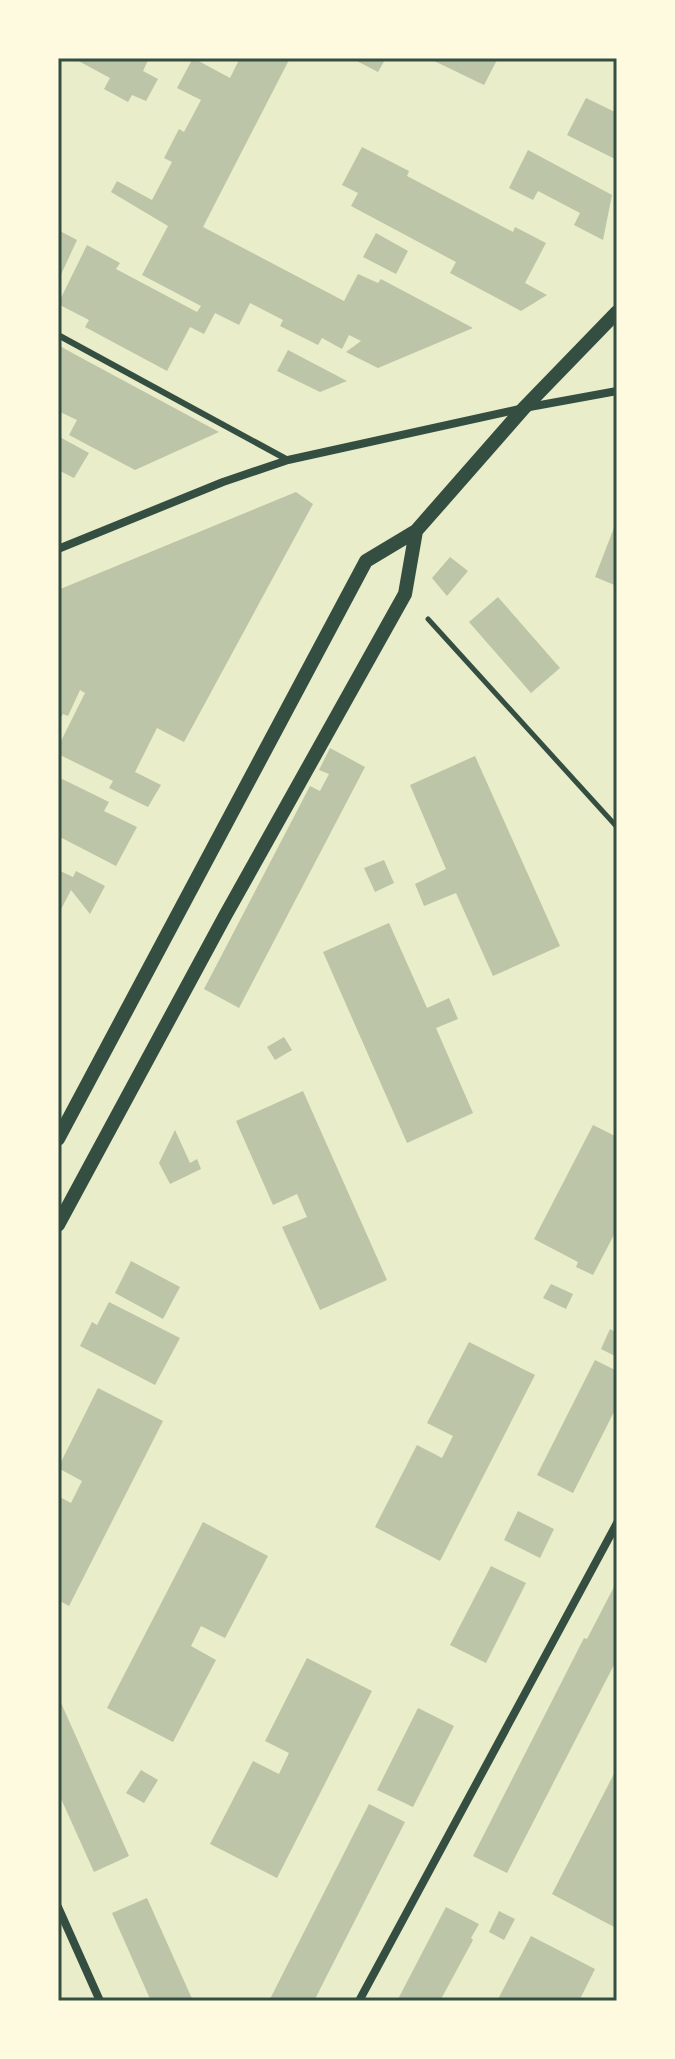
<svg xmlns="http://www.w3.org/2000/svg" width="675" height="2059" font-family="'PT Serif',serif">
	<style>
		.building { fill: #bcc5a7 }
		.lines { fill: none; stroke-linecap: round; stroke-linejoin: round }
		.path { stroke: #344e41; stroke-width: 5 }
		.service { stroke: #344e41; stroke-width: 6 }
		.minor { stroke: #344e41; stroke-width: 8 }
		.tertiary { stroke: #344e41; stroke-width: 14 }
		.neatline { fill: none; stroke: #344e41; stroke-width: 3 }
	</style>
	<rect width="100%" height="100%" fill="#e9edc9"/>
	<path class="building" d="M 73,58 L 149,58 L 143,71 L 158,79 L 146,101 L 132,95 L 128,102 L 104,89 L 110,78 Z
		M 193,58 L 230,78 L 240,58 L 290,58 L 203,227 L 344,301 L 358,274 L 378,283 L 381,279 L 473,328 L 378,368 L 346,352 L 361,341 L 349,335 L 342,349 L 322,338 L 318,345 L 280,326 L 283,320 L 250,303 L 239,325 L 215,313 L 204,334 L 190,327 L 167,371 L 85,327 L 89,320 L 58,304 L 87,245 L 120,263 L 116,269 L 197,312 L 201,306 L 142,275 L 168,226 L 111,192 L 117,181 L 152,200 L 172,162 L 164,158 L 179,129 L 184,132 L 201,100 L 177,88 Z
		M 351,58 L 386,58 L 378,72 Z
		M 428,58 L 498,58 L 484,85 Z
		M 586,98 L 617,113 L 617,160 L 567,135 Z
		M 362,147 L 409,171 L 407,176 L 513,232 L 515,227 L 546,243 L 525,283 L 547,295 L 521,311 L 450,273 L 456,262 L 351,206 L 358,193 L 342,185 Z
		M 528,150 L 612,195 L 603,240 L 574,225 L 580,213 L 538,191 L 533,200 L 509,188 Z
		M 58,230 L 77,240 L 58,281 Z
		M 376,233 L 408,251 L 396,274 L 363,257 Z
		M 58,345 L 76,355 L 219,432 L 135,470 L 69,435 L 77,420 L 58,411 Z
		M 288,350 L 347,381 L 320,392 L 277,371 Z
		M 58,436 L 89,453 L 74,478 L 58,470 Z
		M 296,492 L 313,504 L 184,742 L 157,728 L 135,772 L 161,785 L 148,807 L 109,788 L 113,781 L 58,754 L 58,747 L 85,693 L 80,690 L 68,716 L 63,714 L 58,723 L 58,590 Z
		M 617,520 L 617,586 L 595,577 Z
		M 450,557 L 468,571 L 447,596 L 432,578 Z
		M 498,597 L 560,668 L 531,693 L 469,622 Z
		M 330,748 L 365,767 L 239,1008 L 204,989 L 310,786 L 320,791 L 329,774 L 319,770 Z
		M 475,756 L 560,946 L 493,976 L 456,893 L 424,906 L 415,884 L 446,869 L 410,785 Z
		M 58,777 L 109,802 L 104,811 L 137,827 L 116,866 L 58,836 Z
		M 384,860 L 394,883 L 375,892 L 364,868 Z
		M 58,870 L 73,877 L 76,871 L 105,886 L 90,914 L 71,890 L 58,915 Z
		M 389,923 L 427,1008 L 449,998 L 458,1019 L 436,1028 L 473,1113 L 407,1143 L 323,952 Z
		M 284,1037 L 292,1050 L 275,1060 L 267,1047 Z
		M 303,1091 L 387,1280 L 320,1310 L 282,1227 L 307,1217 L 297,1194 L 273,1205 L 236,1121 Z
		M 593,1125 L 617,1137 L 617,1229 L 593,1275 L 576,1267 L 578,1262 L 534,1239 Z
		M 175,1130 L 190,1163 L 197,1159 L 201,1169 L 170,1184 L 159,1163 Z
		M 131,1261 L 180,1287 L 163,1319 L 115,1293 Z
		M 551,1284 L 573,1294 L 566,1309 L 543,1298 Z
		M 109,1302 L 180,1338 L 155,1385 L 80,1346 L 92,1322 L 97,1325 Z
		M 610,1329 L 617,1333 L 617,1357 L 601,1349 Z
		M 469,1342 L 535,1375 L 440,1561 L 375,1527 L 417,1445 L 442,1458 L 453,1436 L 427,1423 Z
		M 595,1360 L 617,1371 L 617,1406 L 573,1493 L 537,1475 Z
		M 98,1388 L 163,1421 L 69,1606 L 58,1600 L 58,1496 L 71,1503 L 82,1481 L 58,1468 Z
		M 518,1511 L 554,1529 L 540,1558 L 504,1540 Z
		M 203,1522 L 268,1556 L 225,1638 L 201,1626 L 191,1646 L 216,1660 L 173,1742 L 107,1708 Z
		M 491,1566 L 526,1583 L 486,1663 L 450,1645 Z
		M 617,1581 L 617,1659 L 507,1873 L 473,1856 L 584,1638 L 587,1639 Z
		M 307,1658 L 372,1691 L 277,1878 L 210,1844 L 253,1761 L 279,1774 L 289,1753 L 265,1741 Z
		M 58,1696 L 129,1856 L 94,1872 L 58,1792 Z
		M 418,1708 L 454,1726 L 413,1807 L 377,1790 Z
		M 617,1768 L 617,1926 L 616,1928 L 552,1894 Z
		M 141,1770 L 158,1780 L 144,1803 L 126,1793 Z
		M 369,1804 L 405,1822 L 314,2001 L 269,2001 Z
		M 147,1898 L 193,2001 L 151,2001 L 112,1913 Z
		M 446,1907 L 479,1924 L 471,1938 L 473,1940 L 440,2001 L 397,2001 Z
		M 499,1911 L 515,1919 L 504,1940 L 489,1932 Z
		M 531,1936 L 595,1969 L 579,2001 L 497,2001 Z"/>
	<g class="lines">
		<path class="path" d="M 428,619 L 617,827"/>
		<path class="service" d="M 58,335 L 288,460"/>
		<path class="minor" d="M 58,549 L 223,482 L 288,460 L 524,408 L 617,391
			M 58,1907 L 100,2001
			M 359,2001 L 617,1523"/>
		<path class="tertiary" d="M 58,1139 L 366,561 L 416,531 L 524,408 L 617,312
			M 58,1225 L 225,916 L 405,594 L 416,531"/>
	</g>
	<rect width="675" height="2059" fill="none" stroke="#fefae0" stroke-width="120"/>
	<rect x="60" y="60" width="555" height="1939" class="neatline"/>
</svg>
